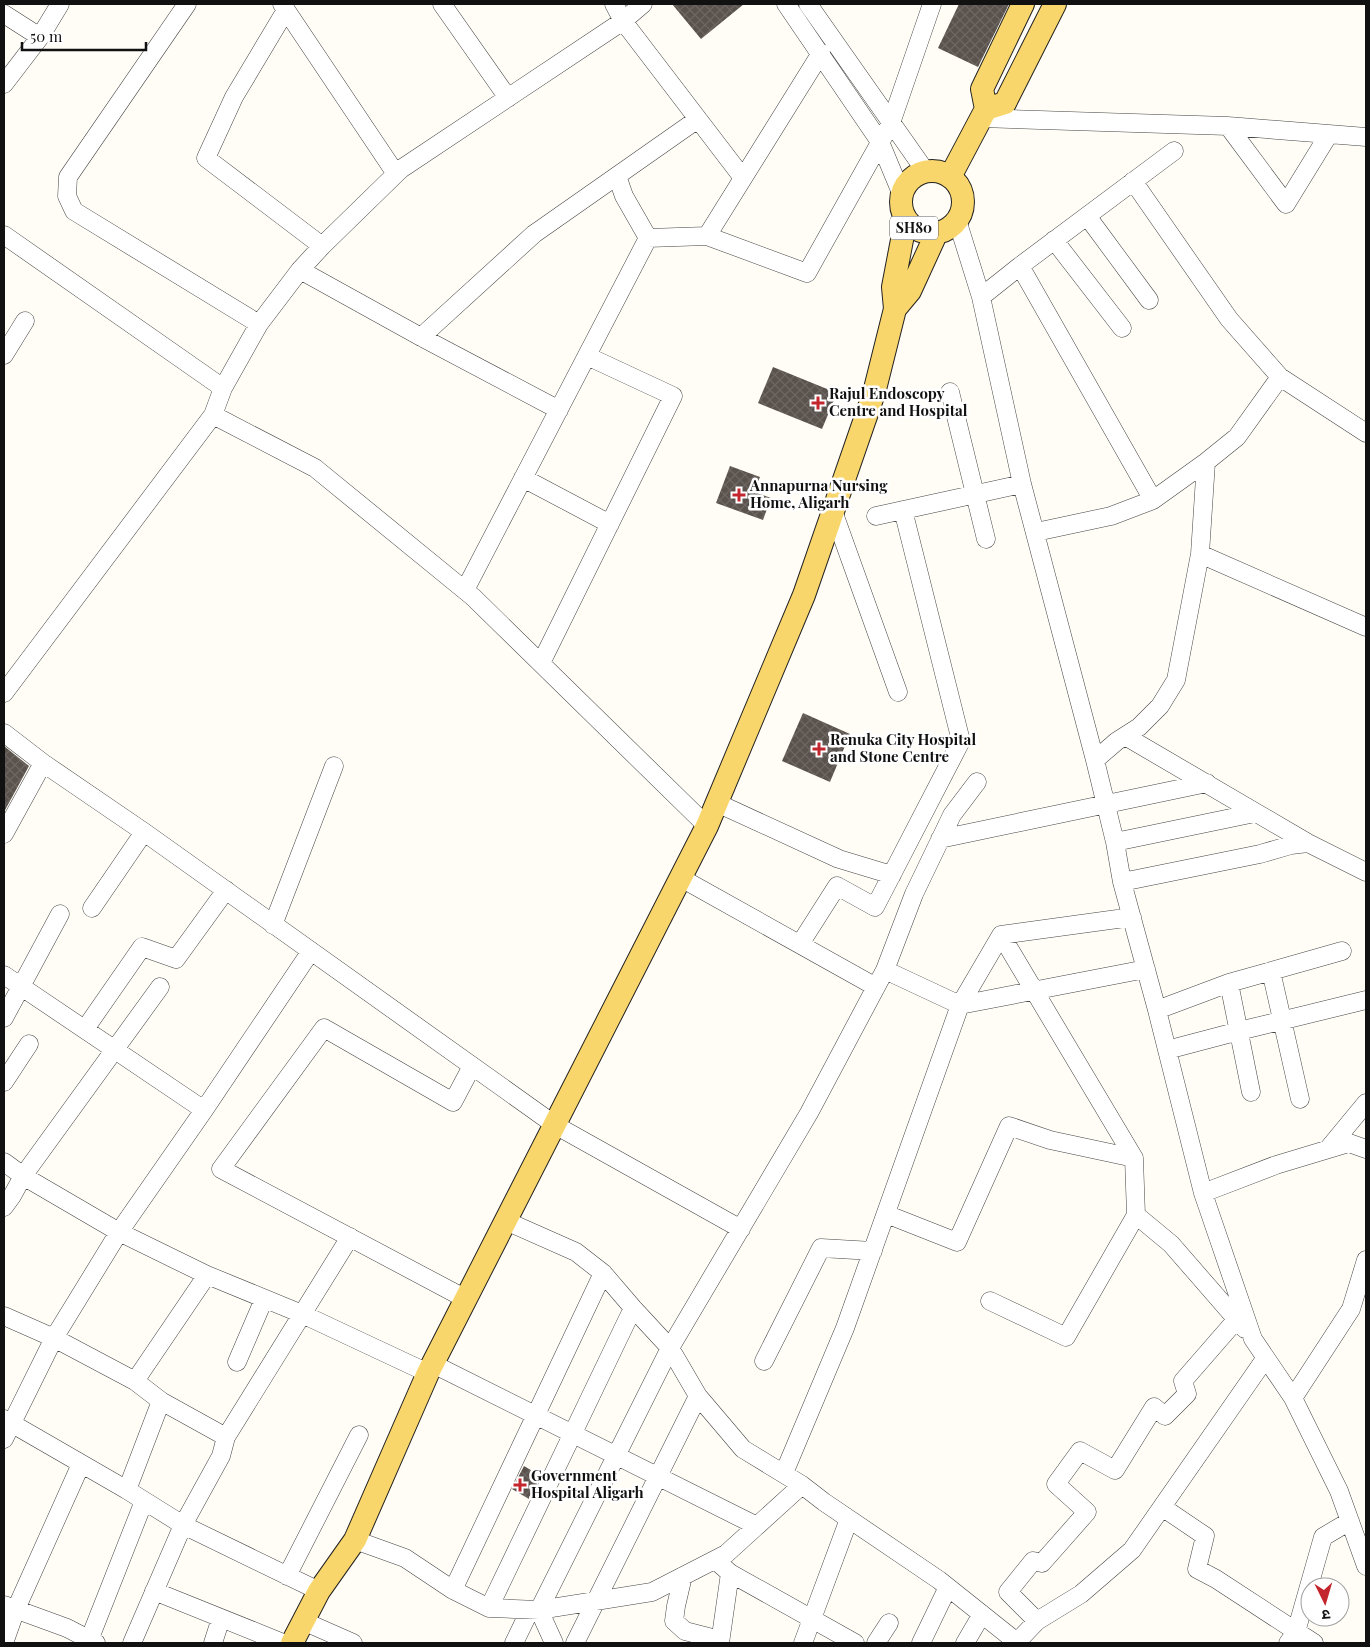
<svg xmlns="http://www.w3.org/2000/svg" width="1370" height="1647" font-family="'Playfair Display','Noto Sans Devanagari',serif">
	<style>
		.building { fill: url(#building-cross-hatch) }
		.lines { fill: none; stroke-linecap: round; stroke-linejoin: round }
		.minor-casing { stroke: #444; stroke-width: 19 }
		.major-casing { stroke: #222; stroke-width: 24 }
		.minor { stroke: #fff; stroke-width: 18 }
		.major { stroke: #f9d66b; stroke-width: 22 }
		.poi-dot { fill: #c4262e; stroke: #fff; stroke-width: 2 }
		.labels { text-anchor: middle; stroke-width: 5; stroke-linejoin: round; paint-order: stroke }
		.shield { fill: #fff; stroke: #585858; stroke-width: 1 }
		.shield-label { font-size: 14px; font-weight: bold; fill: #111 }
		.poi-label { font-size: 15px; font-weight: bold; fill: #111; stroke: #fff; text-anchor: start }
	</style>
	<defs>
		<pattern id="building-cross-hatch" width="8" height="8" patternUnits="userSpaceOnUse" patternTransform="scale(1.25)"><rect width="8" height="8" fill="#5a524d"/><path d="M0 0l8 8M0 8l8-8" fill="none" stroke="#6d6662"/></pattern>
	</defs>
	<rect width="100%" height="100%" fill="#fffdf5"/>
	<path class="building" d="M 672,4 L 744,4 L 701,39 Z
		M 959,4 L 1009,4 L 978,67 L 938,48 Z
		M 773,367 L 837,393 L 822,429 L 758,403 Z
		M 730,466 L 760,477 L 754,492 L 771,498 L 763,520 L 716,503 Z
		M 803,713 L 850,734 L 830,782 L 782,761 Z
		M 4,746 L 29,766 L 4,812 Z
		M 524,1466 L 541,1476 L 529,1499 L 512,1489 Z"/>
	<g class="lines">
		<defs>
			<path id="minor" d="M 187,4 L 68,177 L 67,196 L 74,211 L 259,324
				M 282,4 L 396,174
				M 442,4 L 508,98
				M 614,4 L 623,21 L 743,178
				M 643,4 L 623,21 L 401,169 L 322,246 L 300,270 L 259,324 L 223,388 L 213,415 L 315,468 L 473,597 L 707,826
				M 786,4 L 880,142 L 902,195
				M 808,4 L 926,172
				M 286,10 L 234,97 L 206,158 L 322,246
				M 4,14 L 40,37
				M 4,84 L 40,37 L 60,4
				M 981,118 L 1228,126 L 1366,137
				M 1228,126 L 1286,204 L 1329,134
				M 617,176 L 624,196 L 648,238
				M 1133,181 L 1229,319 L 1280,377 L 1366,433
				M 1087,216 L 1149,300
				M 957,220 L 981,297 L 1022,484 L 1095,760 L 1115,842 L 1122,882 L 1157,1010 L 1203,1193 L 1253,1339 L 1293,1398 L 1339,1491 L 1366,1566
				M 4,235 L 223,388
				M 707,236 L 807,273 L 891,123 L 932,4
				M 1054,240 L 1122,328
				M 1020,266 L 1153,500
				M 300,270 L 421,337 L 559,410
				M 981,297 L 1020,266 L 1174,151
				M 421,337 L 534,234 L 698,119
				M 4,355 L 25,321
				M 950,392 L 986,539
				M 523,478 L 610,524
				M 833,511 L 898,692
				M 876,516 L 1022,484
				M 1036,532 L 1111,516 L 1153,500 L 1206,462 L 1237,437 L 1280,377
				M 1200,554 L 1206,462
				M 465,590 L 648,238 L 707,236 L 821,53
				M 541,663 L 673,396 L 587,356
				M 4,693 L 213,415
				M 4,733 L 43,763 L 144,832 L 555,1125 L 741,1229
				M 1125,736 L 1308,843 L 1366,872
				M 1095,760 L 1117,741 L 1139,727 L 1160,706 L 1176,680 L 1200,554 L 1366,627
				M 717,803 L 839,859 L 892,875
				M 4,834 L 43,763
				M 940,839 L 1207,783
				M 1115,842 L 1255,813
				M 681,878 L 876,987
				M 1122,882 L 1260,854 L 1291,845 L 1308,843
				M 92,908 L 144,832
				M 1132,917 L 1001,935 L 1134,1158 L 1136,1215 L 1171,1244 L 1245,1329
				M 273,925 L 334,766
				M 800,944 L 837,886 L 875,907 L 961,741 L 903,510
				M 885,970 L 960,1005 L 1146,969
				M 1271,971 L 1300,1099
				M 4,975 L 204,1110
				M 1229,983 L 1251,1092
				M 1157,1010 L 1229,983 L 1342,951
				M 4,1018 L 60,914
				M 85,1029 L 142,947 L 176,959 L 226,890
				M 1167,1050 L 1239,1031 L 1366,1000
				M 4,1082 L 29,1044
				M 1328,1149 L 1366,1103
				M 4,1162 L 23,1176 L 119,1232 L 207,1275 L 302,1314 L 428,1373
				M 1203,1193 L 1276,1165 L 1349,1143 L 1366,1149
				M 4,1207 L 12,1196 L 23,1176 L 160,987
				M 886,1214 L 957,1242 L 1009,1126 L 1050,1140 L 1134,1158
				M 506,1221 L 576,1252 L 603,1273 L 633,1308 L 670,1348 L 698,1396 L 743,1449 L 802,1485 L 824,1502 L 939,1580 L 1018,1643
				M 466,1299 L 221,1169 L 324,1028 L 453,1102 L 472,1066
				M 990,1301 L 1066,1337 L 1136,1215
				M 4,1316 L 54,1338 L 135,1381 L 161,1401 L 226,1437 L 350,1237
				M 764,1361 L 821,1248 L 873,1251
				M 237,1362 L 264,1299
				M 433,1364 L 757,1526
				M 135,1381 L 207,1275
				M 1293,1398 L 1351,1309 L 1366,1260
				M 4,1419 L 127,1490 L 183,1525 L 319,1591
				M 4,1439 L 54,1338 L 119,1232 L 204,1110 L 311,951
				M 784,1473 L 845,1328 L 960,1005 L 1001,935
				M 127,1490 L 161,1401
				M 1162,1507 L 1205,1536 L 1197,1569 L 1216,1579 L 1314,1643
				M 355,1540 L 405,1558 L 453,1590 L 489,1608 L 539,1610 L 652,1592 L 726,1554 L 802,1485
				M 715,1560 L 730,1573 L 855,1643
				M 287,1576 L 359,1435
				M 683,1576 L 676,1606 L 674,1621 L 685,1631 L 720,1640
				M 453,1590 L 603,1273
				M 154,1591 L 283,1643
				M 4,1605 L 67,1628 L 96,1643
				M 489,1608 L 633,1308
				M 303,1621 L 353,1643
				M 1037,1621 L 1081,1594 L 1132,1550 L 1265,1359
				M 4,1643 L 16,1609 L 81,1464
				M 88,1643 L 144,1501
				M 132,1643 L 183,1525 L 221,1456 L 226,1437
				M 213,1643 L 221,1618
				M 514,1643 L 530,1610
				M 554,1643 L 539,1610 L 670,1348 L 809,1113 L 885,970 L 914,894 L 952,815 L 977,782
				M 575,1643 L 698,1396
				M 720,1643 L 730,1573
				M 803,1643 L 849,1519
				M 876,1643 L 889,1623
				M 921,1643 L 948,1587
				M 965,1643 L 982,1614
				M 1016,1643 L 1037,1621 L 1008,1592 L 1033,1561 L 1042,1563 L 1087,1512 L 1056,1484 L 1080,1451 L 1115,1470 L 1154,1407 L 1165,1416 L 1187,1394 L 1183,1381 L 1237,1319
				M 1288,1643 L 1296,1632 L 1323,1537 L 1350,1521"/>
			<path id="major" d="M 986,109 L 1005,103 L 1055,4
				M901 202a31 31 0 1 1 62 0a31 31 0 1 1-62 0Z
				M 950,177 L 986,109 L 982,89 L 1023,4
				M 895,309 L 910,291 L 937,232
				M 292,1643 L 319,1591 L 355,1540 L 428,1373 L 707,826 L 804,595 L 874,393 L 895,309 L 893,287 L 906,219"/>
		</defs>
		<use href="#minor" class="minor-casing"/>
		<use href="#major" class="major-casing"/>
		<use href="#minor" class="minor"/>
		<use href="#major" class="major"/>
	</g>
	<g class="poi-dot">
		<path d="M815.5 395.5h5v5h5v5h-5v5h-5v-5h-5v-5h5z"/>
		<path d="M736.5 487.5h5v5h5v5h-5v5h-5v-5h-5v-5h5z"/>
		<path d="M816.5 741.5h5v5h5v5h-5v5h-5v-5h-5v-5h5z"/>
		<path d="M517.5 1477.5h5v5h5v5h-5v5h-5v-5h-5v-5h5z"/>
	</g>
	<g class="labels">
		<rect class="shield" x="890" y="216.5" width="48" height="23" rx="4"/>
		<g class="shield-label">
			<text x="914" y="233">SH80</text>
		</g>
		<g class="poi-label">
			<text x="829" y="399">Rajul Endoscopy<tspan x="829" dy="17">Centre and Hospital</tspan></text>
			<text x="750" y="491">Annapurna Nursing<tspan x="750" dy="17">Home, Aligarh</tspan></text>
			<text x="830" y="745">Renuka City Hospital<tspan x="830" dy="17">and Stone Centre</tspan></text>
			<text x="531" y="1481">Government<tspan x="531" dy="17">Hospital Aligarh</tspan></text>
		</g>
	</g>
	<rect width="1370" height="1647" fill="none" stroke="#111111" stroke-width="10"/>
	<g transform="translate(1325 1602) rotate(175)"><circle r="24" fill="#ffffff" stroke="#a0a0a0"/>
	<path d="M0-4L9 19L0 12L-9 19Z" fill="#c4262e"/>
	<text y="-8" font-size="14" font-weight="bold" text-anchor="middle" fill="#111111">उ</text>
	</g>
	<path d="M22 42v8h124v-8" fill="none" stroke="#111111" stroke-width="2.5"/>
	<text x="30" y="42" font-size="15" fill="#111111" stroke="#ffffff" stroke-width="4" paint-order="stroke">50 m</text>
</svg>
